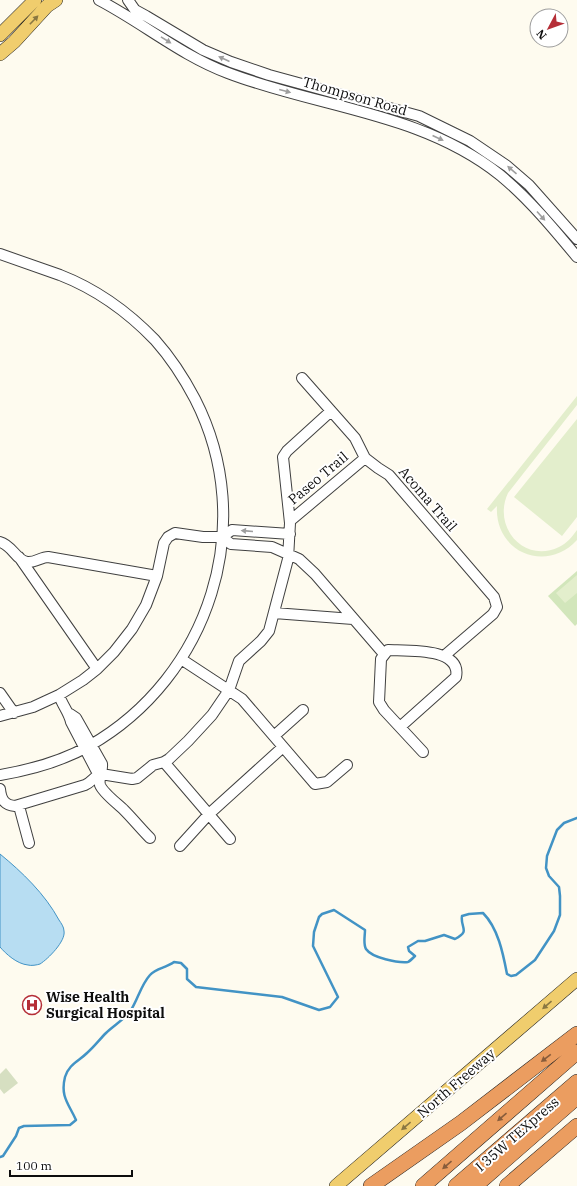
<svg xmlns="http://www.w3.org/2000/svg" width="577" height="1186" font-family="'IBM Plex Serif',serif">
	<style>
		.green { fill: #d2e6bb }
		.cemetery { fill: #d6dfc1 }
		.pitch { fill: #e3eecc }
		.water { fill: #b7ddf2; stroke: #4293c5 }
		.lines { fill: none; stroke-linecap: round; stroke-linejoin: round }
		.stream { stroke: #4293c5; stroke-width: 2.5 }
		.minor-casing { stroke: #404040; stroke-width: 12 }
		.major-casing { stroke: #1e1e1e; stroke-width: 14 }
		.highway-casing { stroke: #1e1e1e; stroke-width: 16 }
		.minor { stroke: #fff; stroke-width: 10 }
		.major { stroke: #f0cd6d; stroke-width: 13 }
		.highway { stroke: #eb9d60; stroke-width: 15 }
		.oneway { fill: #8a7742 }
		.oneway2 { fill: #9e9e9e }
		.oneway3 { fill: #875c3b }
		.labels { text-anchor: middle; stroke-width: 4; stroke-linejoin: round; paint-order: stroke }
		.street-label { font-size: 14px; fill: #0d0d0d; stroke: #fff }
		.poi-label { font-size: 14px; font-weight: bold; fill: #0d0d0d; stroke: #fff; text-anchor: start }
	</style>
	<rect width="100%" height="100%" fill="#fefbef"/>
	<path class="green" d="M 577,571 L 577,624 L 575,626 L 548,596 Z"/>
	<path class="cemetery" d="M 6,1068 L 18,1083 L 4,1094 L 0,1089 L 0,1074 Z"/>
	<path class="pitch" d="M 577,396 L 577,405 L 508,493 C 492,527 524,564 559,547 C 567,543 572,537 577,530 L 577,540 C 546,574 494,552 497,506 L 491,512 L 487,509 Z
		M 577,419 L 577,517 L 562,536 L 514,497 Z
		M 577,575 L 577,593 L 565,603 L 556,593 Z"/>
	<path class="water" d="M 0,854 C 22,872 45,894 59,920 C 61,923 64,927 64,931 C 66,941 48,959 40,964 C 37,965 31,966 28,965 C 17,964 6,954 0,947 Z"/>
	<g class="lines">
		<path class="stream" d="M 0,1157 L 3,1156 L 16,1136 L 19,1128 L 24,1126 L 70,1125 L 76,1120 C 69,1104 60,1097 65,1077 C 69,1064 79,1061 87,1053 C 94,1047 100,1039 106,1033 C 114,1025 124,1020 131,1010 C 138,999 141,985 150,975 C 156,968 166,968 174,962 L 181,963 L 187,969 L 187,979 L 196,987 L 282,997 L 319,1010 L 330,1007 L 338,997 L 313,946 L 314,932 L 319,917 L 322,914 L 334,910 L 365,930 C 365,936 363,944 366,949 C 372,958 398,963 408,962 C 410,961 413,958 415,956 L 409,951 L 408,947 L 418,941 L 425,941 L 444,935 L 455,939 C 471,931 460,928 462,916 L 469,914 L 483,913 C 498,928 503,953 507,974 L 511,976 L 516,975 L 535,960 L 554,931 L 560,915 L 560,896 L 559,887 L 549,876 L 546,868 L 547,856 L 557,830 L 564,823 L 577,818"/>
		<defs>
			<path id="minor" d="M 99,0 C 143,23 182,56 228,73 C 319,108 421,112 500,175 C 529,199 553,228 577,257
				M 128,0 L 135,10 L 146,16 L 203,50 L 231,62 L 269,75 L 419,116 L 470,141 L 507,166 L 529,185 L 577,239
				M 0,254 C 20,261 40,268 60,275 C 96,289 128,312 155,340 C 171,358 184,378 195,399 C 259,524 210,677 89,746 C 62,761 30,770 0,775
				M 302,378 L 355,438 L 365,458 L 378,468 L 389,475 L 494,597 L 497,607 L 493,614 L 444,656
				M 290,521 L 365,458
				M 222,537 L 232,530 L 290,534
				M 0,542 C 12,545 16,560 27,562 C 35,563 41,557 48,557 L 157,576
				M 19,557 L 97,669
				M 274,613 L 353,619
				M 181,659 L 242,699 L 315,784 L 327,782 L 347,765
				M 0,693 L 14,713
				M 59,695 C 62,705 69,712 71,722 L 96,770 L 101,774
				M 70,714 L 76,718 L 102,764 C 103,771 98,778 100,785 C 103,793 118,804 124,810 C 133,819 141,829 150,838
				M 0,716 L 33,707 L 59,695 L 83,680 L 97,669 L 114,652 L 132,629 L 146,605 L 157,576 L 164,543 L 168,537 L 175,533 L 203,537 L 222,537 L 231,544 L 272,547 L 299,559 L 315,574 L 384,654
				M 400,727 L 456,677 C 462,647 406,651 388,650 L 381,659 L 379,702 L 384,710 L 423,752
				M 274,736 L 303,710
				M 164,762 L 230,839
				M 0,789 C 1,799 4,805 15,806 L 85,785 C 92,782 94,776 101,774 L 132,779 L 137,778 L 153,765 L 164,762 L 169,759 L 188,741 L 212,715 L 229,690 L 239,661 L 261,641 L 269,631 L 288,559 L 290,523 L 283,457 L 287,451 L 331,411
				M 19,806 L 29,843
				M 180,846 L 209,814 L 283,747"/>
			<path id="major" d="M 0,35 L 35,0
				M 0,54 L 14,42 L 47,6 L 56,0
				M 336,1186 L 577,979"/>
			<path id="highway" d="M 371,1186 L 461,1123 L 577,1034
				M 423,1186 L 577,1052
				M 456,1186 L 577,1082
				M 475,1186 L 577,1097
				M 507,1186 L 577,1126"/>
		</defs>
		<use href="#minor" class="minor-casing"/>
		<use href="#major" class="major-casing"/>
		<use href="#highway" class="highway-casing"/>
		<use href="#minor" class="minor"/>
		<use href="#major" class="major"/>
		<use href="#highway" class="highway"/>
	</g>
	<defs><path id="oneway-solid" d="M-6-.8H1V-3.2L6.5 0L1 3.2V.8H-6Z"/></defs>
	<g class="oneway">
		<use href="#oneway-solid" transform="translate(34 20) rotate(-46)"/>
		<use href="#oneway-solid" transform="translate(547 1005) rotate(139)"/>
		<use href="#oneway-solid" transform="translate(406 1126) rotate(140)"/>
	</g>
	<g class="oneway2">
		<use href="#oneway-solid" transform="translate(166 40) rotate(32)"/>
		<use href="#oneway-solid" transform="translate(224 59) rotate(-156)"/>
		<use href="#oneway-solid" transform="translate(285 91) rotate(15)"/>
		<use href="#oneway-solid" transform="translate(438 138) rotate(25)"/>
		<use href="#oneway-solid" transform="translate(512 170) rotate(-139)"/>
		<use href="#oneway-solid" transform="translate(541 216) rotate(48)"/>
		<use href="#oneway-solid" transform="translate(247 531) rotate(-175)"/>
	</g>
	<g class="oneway3">
		<use href="#oneway-solid" transform="translate(546 1058) rotate(143)"/>
		<use href="#oneway-solid" transform="translate(502 1117) rotate(139)"/>
		<use href="#oneway-solid" transform="translate(447 1165) rotate(139)"/>
	</g>
	<defs>
		<symbol id="hospital-ring" viewBox="-11 -11 22 22"><circle r="9.5" fill="#fff" stroke="#b52e37" stroke-width="1.5"/><path d="M-5-5h3v3.5h4V-5h3V5h-3V1.5h-4V5h-3Z" fill="#b52e37"/></symbol>
	</defs>
	<g fill-rule="evenodd">
		<use href="#hospital-ring" x="21" y="994" width="22" height="22"/>
	</g>
	<g class="labels">
		<g class="street-label">
			<text transform="translate(355 96) rotate(16)" y="5">Thompson Road</text>
			<text transform="translate(318 478) rotate(-40)" y="5">Paseo Trail</text>
			<text transform="translate(428 499) rotate(49)" y="5">Acoma Trail</text>
			<text transform="translate(456 1083) rotate(-41)" y="5">North Freeway</text>
			<text transform="translate(517 1134) rotate(-41)" y="5">I 35W TEXpress</text>
		</g>
		<g class="poi-label">
			<text x="46" y="1002">Wise Health<tspan x="46" dy="16">Surgical Hospital</tspan></text>
		</g>
	</g>
	<g transform="translate(549 28) rotate(229)"><circle r="19" fill="#ffffff" stroke="#9e9e9e"/>
	<path d="M0-3L7 15L0 10L-7 15Z" fill="#b52e37"/>
	<text y="-6" font-size="11" font-weight="bold" text-anchor="middle" fill="#0d0d0d">N</text>
	</g>
	<path d="M10 1170v6h122v-6" fill="none" stroke="#0d0d0d" stroke-width="2"/>
	<text x="16" y="1170" font-size="12" fill="#0d0d0d" stroke="#ffffff" stroke-width="3" paint-order="stroke">100 m</text>
</svg>
